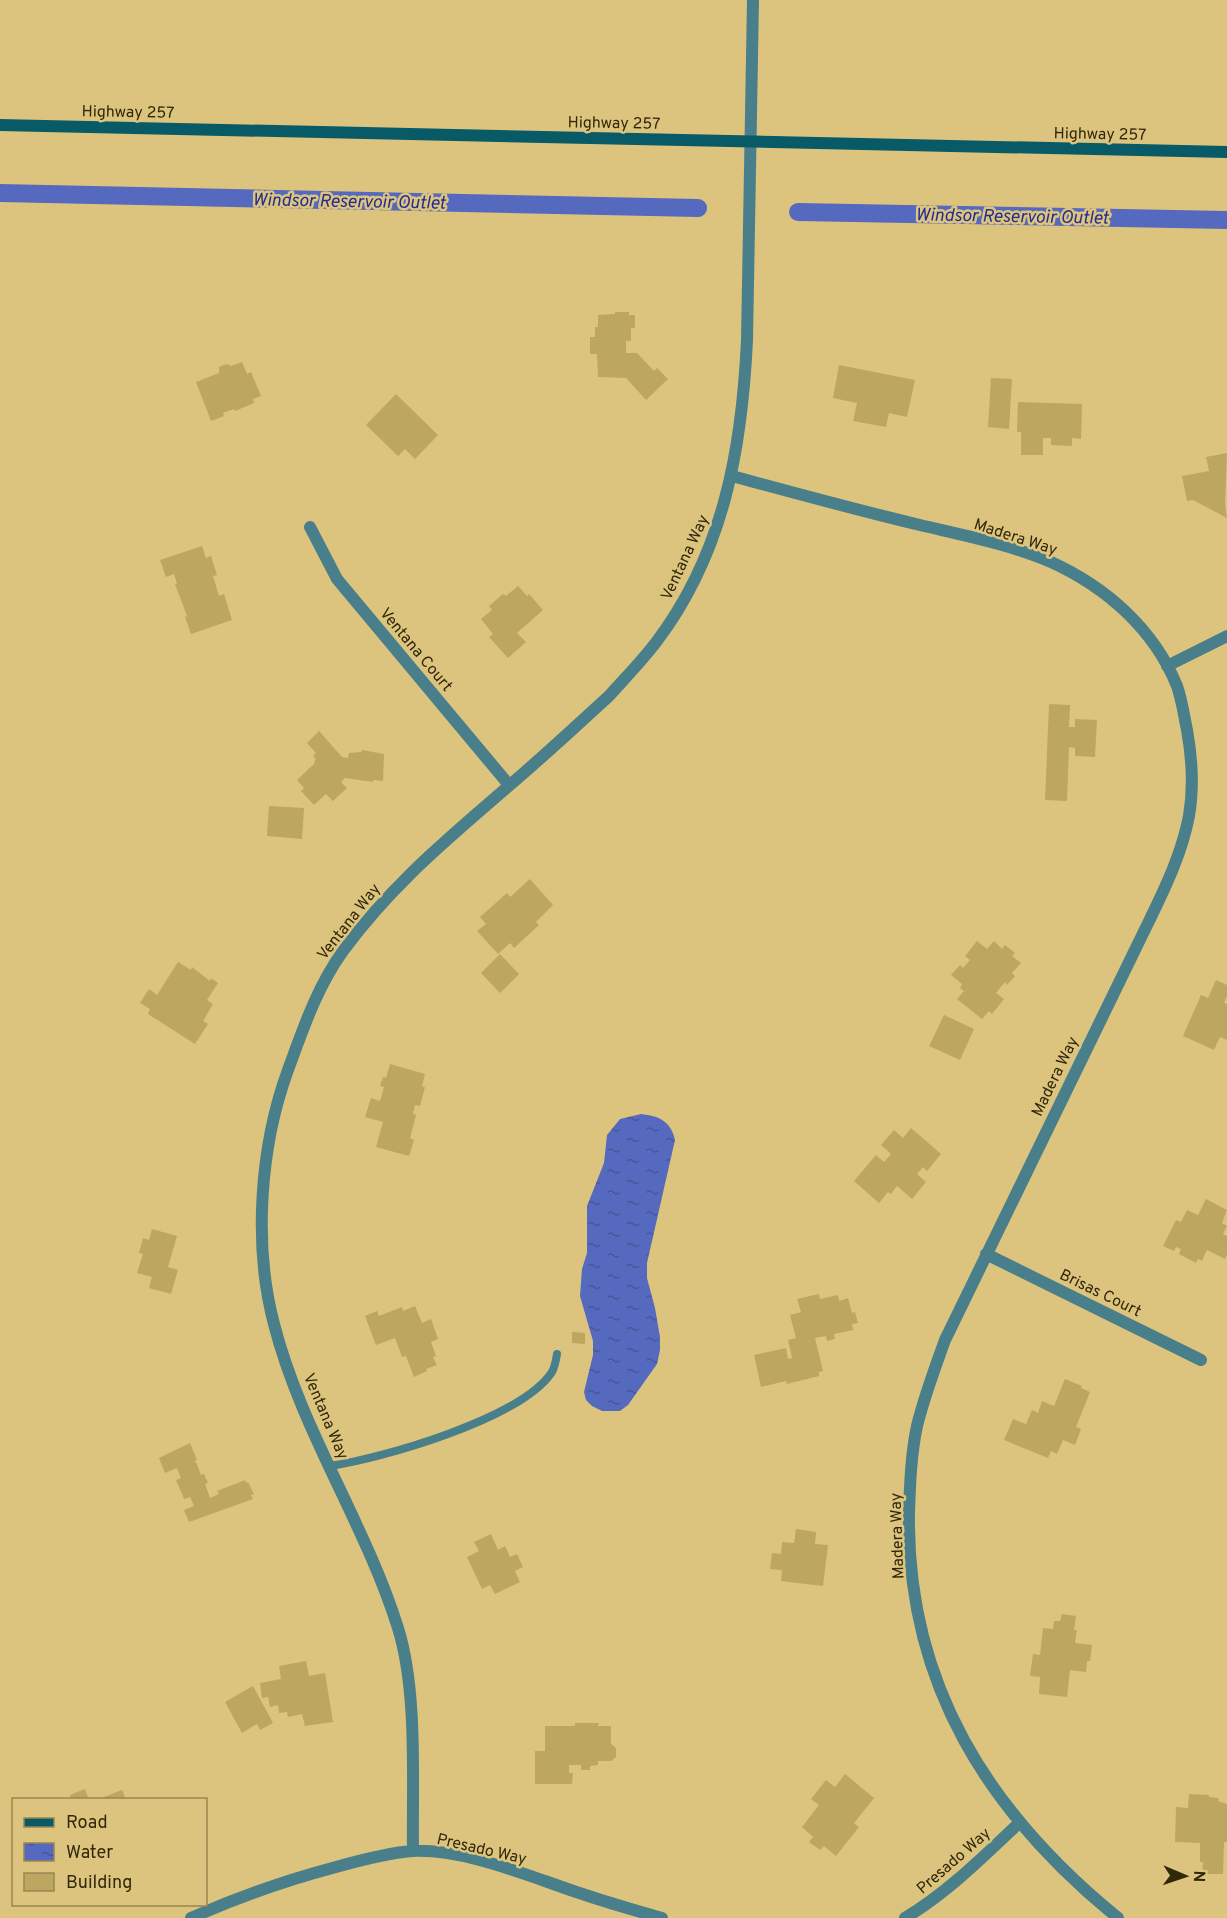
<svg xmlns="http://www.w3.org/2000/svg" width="1227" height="1918" font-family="Overpass,sans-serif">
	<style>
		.water { fill: url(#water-ripples) }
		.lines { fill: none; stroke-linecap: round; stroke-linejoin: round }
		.canal { stroke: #5569be; stroke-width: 18 }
		.building { fill: #bda660 }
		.service { stroke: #497f8a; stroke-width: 8 }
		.minor { stroke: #497f8a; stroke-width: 12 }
		.secondary { stroke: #075a66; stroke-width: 12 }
		.labels { text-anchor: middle; stroke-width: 5; stroke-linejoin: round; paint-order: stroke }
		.street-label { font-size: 16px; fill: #31280a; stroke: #ddc47e }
		.water-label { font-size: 18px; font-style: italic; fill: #232d91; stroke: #ddc47e }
	</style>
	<defs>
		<pattern id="water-ripples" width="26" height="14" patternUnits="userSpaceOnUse" patternTransform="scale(1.5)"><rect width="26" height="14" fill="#5569be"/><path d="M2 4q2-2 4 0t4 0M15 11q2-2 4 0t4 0" fill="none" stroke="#475699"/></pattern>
	</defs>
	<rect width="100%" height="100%" fill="#ddc47e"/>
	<path class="water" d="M 641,1114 C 659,1116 671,1121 675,1140 L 647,1263 L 647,1278 L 655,1308 L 660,1337 L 660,1350 L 657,1364 L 628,1405 L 620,1411 L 602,1411 L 592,1406 L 586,1400 L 584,1392 L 593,1355 L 593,1341 L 580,1296 L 582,1269 L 587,1253 L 587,1206 L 604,1163 L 607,1135 L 620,1119 Z"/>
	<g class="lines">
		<path class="canal" d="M 0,193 L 698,208
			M 798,212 L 1227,220"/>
	</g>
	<path class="building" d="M 615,312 L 629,312 L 629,315 L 635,315 L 635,328 L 631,328 L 631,341 L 626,341 L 626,353 L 637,353 L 654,371 L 657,368 L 668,379 L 646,400 L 626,378 L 598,377 L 597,354 L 590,354 L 590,337 L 595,337 L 595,327 L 598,327 L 598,315 L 615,314 Z
		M 242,362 L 247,374 L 251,372 L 261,396 L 253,399 L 254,403 L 235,411 L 234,409 L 223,413 L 224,416 L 211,421 L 196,382 L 219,373 L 219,367 L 227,364 L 231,366 Z
		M 839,365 L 915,380 L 907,417 L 889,413 L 886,427 L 853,421 L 857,403 L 833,398 Z
		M 991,378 L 1012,379 L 1009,429 L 988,427 Z
		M 396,394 L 438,435 L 415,459 L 405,449 L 398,456 L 366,425 Z
		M 1018,402 L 1082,404 L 1081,439 L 1072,438 L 1072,446 L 1051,445 L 1051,438 L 1043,438 L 1043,455 L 1021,455 L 1021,432 L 1017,432 Z
		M 1227,453 L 1225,503 L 1227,518 L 1193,500 L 1187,501 L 1182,476 L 1209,471 L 1206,457 Z
		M 202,546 L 206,558 L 211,556 L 217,575 L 213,576 L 219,596 L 224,594 L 232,620 L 191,634 L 185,617 L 187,616 L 175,584 L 177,584 L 174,574 L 166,577 L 160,560 Z
		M 518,586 L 527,596 L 529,594 L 543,610 L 517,633 L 526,642 L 508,658 L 489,637 L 493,634 L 481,619 L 492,610 L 489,606 L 503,594 L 506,596 Z
		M 1049,704 L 1070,705 L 1069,727 L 1075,727 L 1075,719 L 1097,720 L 1095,757 L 1075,756 L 1075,748 L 1069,747 L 1067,801 L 1045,800 Z
		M 319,731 L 342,757 L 348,758 L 349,753 L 361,752 L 362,750 L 384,754 L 383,781 L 373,780 L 373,782 L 345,778 L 341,782 L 347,788 L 333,801 L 326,794 L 314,805 L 301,791 L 304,788 L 297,780 L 315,763 L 314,762 L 316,759 L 313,756 L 316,753 L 307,743 Z
		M 269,806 L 304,808 L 302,839 L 267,836 Z
		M 530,879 L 553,905 L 536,922 L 539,925 L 514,948 L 510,943 L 498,954 L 477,931 L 486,924 L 480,917 L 507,893 L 510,897 Z
		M 977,941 L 987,949 L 994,941 L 1002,949 L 1005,945 L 1015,953 L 1012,956 L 1021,963 L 1012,973 L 1015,976 L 1007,985 L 1005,982 L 996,993 L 1004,999 L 992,1014 L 989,1011 L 982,1019 L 957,999 L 964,991 L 960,988 L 962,984 L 951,975 L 960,965 L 963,968 L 970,960 L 965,956 Z
		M 500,954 L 519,974 L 500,993 L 481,973 Z
		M 178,962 L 191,970 L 192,967 L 210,981 L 211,978 L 218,983 L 207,1000 L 213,1004 L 203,1021 L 208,1024 L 195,1044 L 148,1014 L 150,1009 L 140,1003 L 149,989 L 157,995 Z
		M 1216,980 L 1227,985 L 1227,996 L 1224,1003 L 1227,1004 L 1227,1040 L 1220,1037 L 1214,1050 L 1183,1036 L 1201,995 L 1208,998 Z
		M 944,1015 L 974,1029 L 960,1060 L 929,1046 Z
		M 390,1064 L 425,1074 L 422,1086 L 425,1087 L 420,1106 L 415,1105 L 413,1114 L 416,1115 L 410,1138 L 414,1140 L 409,1156 L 376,1147 L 383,1122 L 365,1117 L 371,1098 L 380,1101 L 384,1087 L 380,1086 L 383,1077 L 386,1078 Z
		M 911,1128 L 941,1154 L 927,1171 L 923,1167 L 917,1174 L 926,1182 L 912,1199 L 897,1186 L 891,1194 L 888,1192 L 879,1203 L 854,1181 L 876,1155 L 884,1162 L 891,1154 L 881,1145 L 894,1130 L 903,1138 Z
		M 1206,1199 L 1227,1210 L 1222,1223 L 1227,1226 L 1223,1234 L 1227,1236 L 1227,1254 L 1225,1259 L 1207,1250 L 1202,1261 L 1198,1259 L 1196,1263 L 1179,1254 L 1181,1249 L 1176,1247 L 1174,1251 L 1163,1246 L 1176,1220 L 1181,1222 L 1187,1210 L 1198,1215 Z
		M 152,1229 L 177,1236 L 168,1267 L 178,1270 L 171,1294 L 149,1288 L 152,1277 L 137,1273 L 143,1254 L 139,1253 L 143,1238 L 149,1240 Z
		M 819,1294 L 820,1299 L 838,1295 L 839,1301 L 848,1298 L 852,1313 L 855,1312 L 858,1323 L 852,1324 L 853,1330 L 834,1334 L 835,1339 L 827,1341 L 826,1336 L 815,1338 L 823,1371 L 819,1372 L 819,1376 L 787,1384 L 786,1381 L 761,1387 L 754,1355 L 786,1348 L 788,1359 L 792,1358 L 788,1340 L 796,1338 L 790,1315 L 801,1312 L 797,1299 Z
		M 415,1306 L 422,1323 L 431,1319 L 438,1339 L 431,1342 L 436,1356 L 433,1357 L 437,1365 L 426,1369 L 427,1371 L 414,1377 L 406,1356 L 402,1357 L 395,1338 L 376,1345 L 365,1316 L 377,1311 L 379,1316 L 402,1307 L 403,1311 Z
		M 572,1332 L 585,1333 L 585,1344 L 572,1343 Z
		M 1065,1379 L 1082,1386 L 1081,1388 L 1090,1392 L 1076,1427 L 1081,1429 L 1075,1445 L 1063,1440 L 1057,1454 L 1051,1451 L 1048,1458 L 1004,1440 L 1013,1419 L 1026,1424 L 1032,1410 L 1038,1413 L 1042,1401 L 1054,1406 Z
		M 190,1443 L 197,1460 L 193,1462 L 196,1462 L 201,1475 L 204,1474 L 208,1483 L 205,1484 L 210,1498 L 219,1494 L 217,1491 L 245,1480 L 246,1483 L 248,1482 L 254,1494 L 251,1495 L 253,1499 L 189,1522 L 184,1510 L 194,1506 L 190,1497 L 184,1499 L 176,1480 L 181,1478 L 177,1468 L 165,1473 L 159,1458 Z
		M 796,1529 L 816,1532 L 815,1544 L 828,1545 L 823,1586 L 781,1581 L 782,1570 L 770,1569 L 772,1553 L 781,1554 L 782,1542 L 794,1543 Z
		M 491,1534 L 498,1550 L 505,1546 L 510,1557 L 517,1554 L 523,1567 L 515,1571 L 520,1582 L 495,1594 L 490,1585 L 482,1589 L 467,1557 L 479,1551 L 474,1542 Z
		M 1062,1614 L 1076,1616 L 1074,1630 L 1077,1630 L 1075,1643 L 1092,1645 L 1090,1661 L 1087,1661 L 1086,1672 L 1070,1670 L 1067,1697 L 1039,1694 L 1040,1677 L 1030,1676 L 1033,1654 L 1040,1655 L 1043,1628 L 1053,1629 L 1054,1621 L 1060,1621 Z
		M 306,1661 L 309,1676 L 325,1673 L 333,1722 L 305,1726 L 302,1714 L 288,1717 L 287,1712 L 279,1713 L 278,1705 L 270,1707 L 268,1697 L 262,1698 L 260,1683 L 281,1679 L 279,1666 Z
		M 253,1686 L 273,1723 L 260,1730 L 257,1724 L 242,1733 L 225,1702 Z
		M 575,1723 L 599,1723 L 598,1726 L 611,1726 L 611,1744 L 616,1748 L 616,1757 L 611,1761 L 598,1761 L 598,1765 L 590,1766 L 590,1770 L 581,1770 L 581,1765 L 569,1765 L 569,1773 L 573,1773 L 572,1784 L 535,1784 L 535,1751 L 545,1751 L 545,1726 L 575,1726 Z
		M 845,1774 L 874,1798 L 854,1823 L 859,1827 L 836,1856 L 824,1846 L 820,1850 L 809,1842 L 813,1837 L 802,1827 L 819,1805 L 811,1799 L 826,1780 L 835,1787 Z
		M 85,1789 L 89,1800 L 72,1800 L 70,1795 Z
		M 122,1790 L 126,1800 L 99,1800 L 99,1799 Z
		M 1189,1794 L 1209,1795 L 1209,1797 L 1219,1798 L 1218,1801 L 1227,1804 L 1227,1842 L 1224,1842 L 1223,1874 L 1202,1874 L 1203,1862 L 1200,1862 L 1200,1843 L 1175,1842 L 1176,1807 L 1188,1808 Z"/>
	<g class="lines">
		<path class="service" d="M 330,1466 C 384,1458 522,1418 552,1372 C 555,1367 556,1360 557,1354"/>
		<path class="minor" d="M 732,476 C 795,493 857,510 920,525 C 962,535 1012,545 1051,562 C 1106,587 1154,629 1177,686 C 1182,700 1184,716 1187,730 C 1192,758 1194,787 1189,816 C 1182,852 1167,884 1151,917 L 945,1340 C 935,1368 924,1397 917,1426 C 911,1454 910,1484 909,1512 C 906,1684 989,1813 1118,1918
			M 310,527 L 337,579 L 509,785
			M 1167,666 L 1227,636
			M 986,1254 L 1201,1360
			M 413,1851 C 412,1784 418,1692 398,1628 C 365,1523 301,1430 274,1324 C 253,1245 260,1146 288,1070 C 303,1029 317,987 343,951 C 393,883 448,839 511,784 C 544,756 576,726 609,696 C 625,678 642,661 657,641 C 724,552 742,448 747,340 L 753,0
			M 191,1918 C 238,1897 287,1880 336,1867 C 361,1860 387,1853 412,1851 C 455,1849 505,1867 545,1881 C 583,1895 622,1907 662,1918
			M 905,1918 C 948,1892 983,1857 1019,1823"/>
		<path class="secondary" d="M 0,125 L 1227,152"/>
	</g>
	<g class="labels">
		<g class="street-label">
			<text transform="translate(128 111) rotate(1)" y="6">Highway 257</text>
			<text transform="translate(614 122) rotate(1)" y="6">Highway 257</text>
			<text transform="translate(1100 133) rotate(1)" y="6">Highway 257</text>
			<text transform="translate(1016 536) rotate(18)" y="6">Madera Way</text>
			<text transform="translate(684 557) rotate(-65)" y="6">Ventana Way</text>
			<text transform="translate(417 649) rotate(50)" y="6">Ventana Court</text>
			<text transform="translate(348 921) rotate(-52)" y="6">Ventana Way</text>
			<text transform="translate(1054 1076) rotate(-64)" y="6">Madera Way</text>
			<text transform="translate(1101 1292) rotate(26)" y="6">Brisas Court</text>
			<text transform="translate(327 1416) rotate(67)" y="6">Ventana Way</text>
			<text transform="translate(896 1536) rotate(-92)" y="6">Madera Way</text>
			<text transform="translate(482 1848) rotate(13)" y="6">Presado Way</text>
			<text transform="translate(953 1860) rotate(-41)" y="6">Presado Way</text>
		</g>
		<g class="water-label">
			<text transform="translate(349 201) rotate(1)" y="6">Windsor Reservoir Outlet</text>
			<text transform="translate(1012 216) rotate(1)" y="6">Windsor Reservoir Outlet</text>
		</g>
	</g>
	<rect x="12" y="1798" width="195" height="108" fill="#ddc47e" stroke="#988650" stroke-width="1.5"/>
	<rect x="24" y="1818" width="30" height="9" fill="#075a66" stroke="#988650" stroke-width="1.5"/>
	<text x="66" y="1828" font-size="18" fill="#31280a">Road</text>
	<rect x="24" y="1843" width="30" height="18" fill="url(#water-ripples)" stroke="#988650" stroke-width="1.5"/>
	<text x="66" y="1858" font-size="18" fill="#31280a">Water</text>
	<rect x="24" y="1873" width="30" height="18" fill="#bda660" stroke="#988650" stroke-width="1.5"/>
	<text x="66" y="1888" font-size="18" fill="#31280a">Building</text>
	<g transform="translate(1185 1876) rotate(92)" stroke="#ddc47e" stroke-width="4.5" paint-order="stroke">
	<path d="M0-4.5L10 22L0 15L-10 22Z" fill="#31280a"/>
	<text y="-9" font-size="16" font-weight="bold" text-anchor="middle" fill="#31280a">N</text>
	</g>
</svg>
